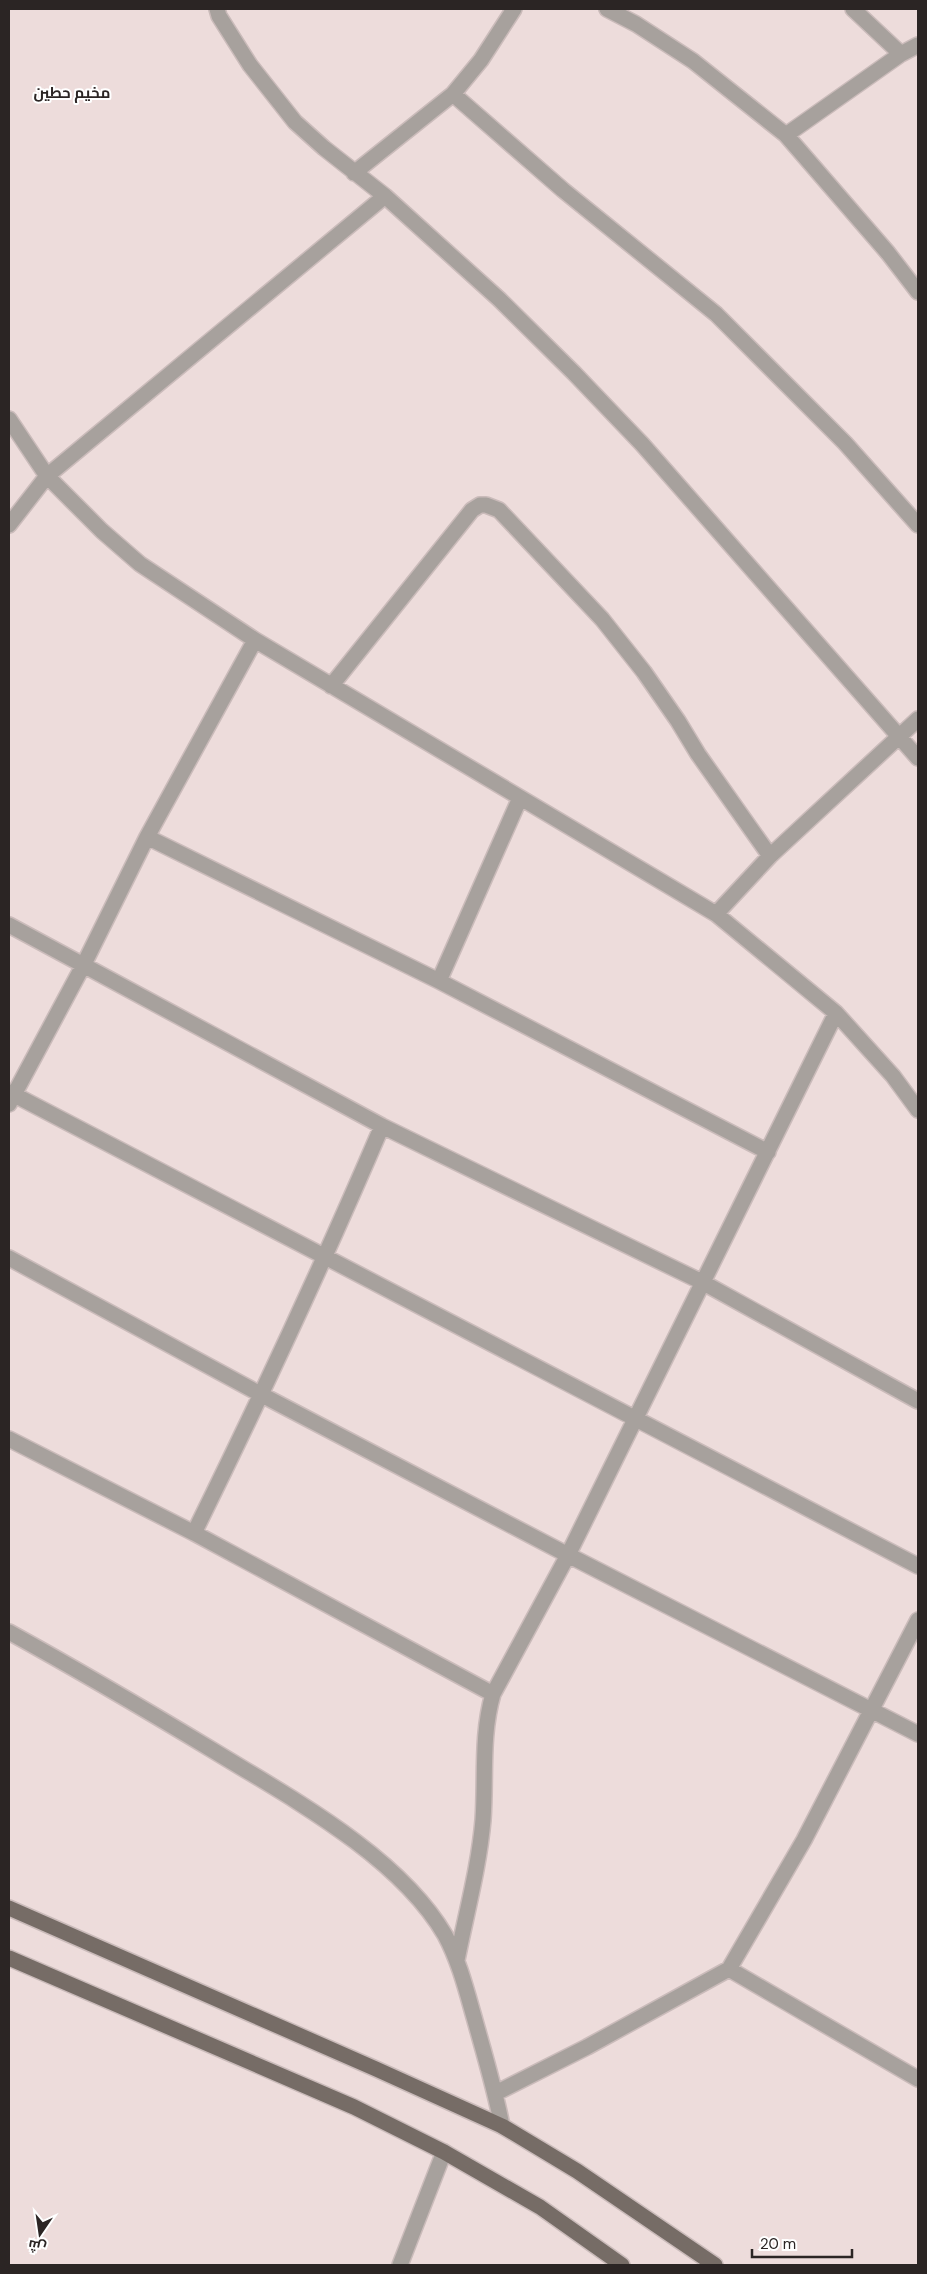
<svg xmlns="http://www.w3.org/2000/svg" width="927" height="2274" font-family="'DM Sans',Cairo,sans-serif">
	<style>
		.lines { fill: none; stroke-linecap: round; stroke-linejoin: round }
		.minor-casing { stroke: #cabbba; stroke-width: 18 }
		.primary-casing { stroke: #cabbba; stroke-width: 18 }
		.minor { stroke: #a7a19d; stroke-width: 15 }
		.primary { stroke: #766c66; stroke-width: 15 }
		.labels { text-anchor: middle; stroke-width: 4; stroke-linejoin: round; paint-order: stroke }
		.neighbourhood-label { font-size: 15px; font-weight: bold; fill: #2b2524; stroke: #fff }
	</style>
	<rect width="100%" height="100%" fill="#eddcdb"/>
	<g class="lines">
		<defs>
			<path id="minor" d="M 217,9 L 219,16 L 250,65 L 295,122 L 324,148 L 385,196 L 499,299 L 574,373 L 642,444 L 918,758
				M 607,9 L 636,24 L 693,61 L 786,135 L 888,253 L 918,292
				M 853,9 L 901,54
				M 453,94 L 563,190 L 716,314 L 845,443 L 918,525
				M 786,135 L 901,54 L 918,45
				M 354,173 L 453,94 L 481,60 L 514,9
				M 9,419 L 47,476 L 102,531 L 140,564 L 255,640 L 716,914 L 836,1013 L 893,1076 L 918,1110
				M 9,525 L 47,476 L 385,196
				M 331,686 L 472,510 L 480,505 L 486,505 L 499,510 L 602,619 L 644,672 L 678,721 L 698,754 L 770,856
				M 147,837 L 439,981 L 768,1152
				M 716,914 L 770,856 L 918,719
				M 9,925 L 382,1126 L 702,1282 L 918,1401
				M 439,981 L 520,798
				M 9,1092 L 918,1566
				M 9,1104 L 84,964 L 147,837 L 255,640
				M 9,1258 L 262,1395 L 568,1555 L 918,1734
				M 9,1439 L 194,1533 L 493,1694
				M 194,1533 C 260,1399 323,1264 382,1126
				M 9,1632 C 78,1670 146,1710 214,1751 C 291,1798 399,1856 445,1935 C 459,1961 466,1989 474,2017 C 484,2053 495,2089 502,2126
				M 457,1960 C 466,1914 479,1867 483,1820 C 486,1778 481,1735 493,1694 L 568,1555 L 836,1013
				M 729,1969 L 918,2079
				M 496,2093 L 587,2047 L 729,1969 L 804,1840 L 918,1620
				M 400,2265 L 444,2152"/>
			<path id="primary" d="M 9,1908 L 376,2069 L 502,2126 L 577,2171 L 715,2265
				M 9,1958 L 354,2107 L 444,2152 L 540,2207 L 622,2265"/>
		</defs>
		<use href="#minor" class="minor-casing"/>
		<use href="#primary" class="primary-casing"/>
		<use href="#minor" class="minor"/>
		<use href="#primary" class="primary"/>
	</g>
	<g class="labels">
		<g class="neighbourhood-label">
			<text x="72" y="98">مخيم حطين</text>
		</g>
	</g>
	<rect width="927" height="2274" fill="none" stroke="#2b2524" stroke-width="20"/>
	<g transform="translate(40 2234) rotate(193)" stroke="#ffffff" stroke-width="4" paint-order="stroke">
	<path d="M0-4L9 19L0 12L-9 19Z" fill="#2b2524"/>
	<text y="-8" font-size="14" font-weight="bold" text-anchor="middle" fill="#2b2524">ش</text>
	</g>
	<path d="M752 2249v8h100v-8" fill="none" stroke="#2b2524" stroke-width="2.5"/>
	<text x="760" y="2249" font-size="15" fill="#2b2524" stroke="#ffffff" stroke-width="4" paint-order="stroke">20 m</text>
</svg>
